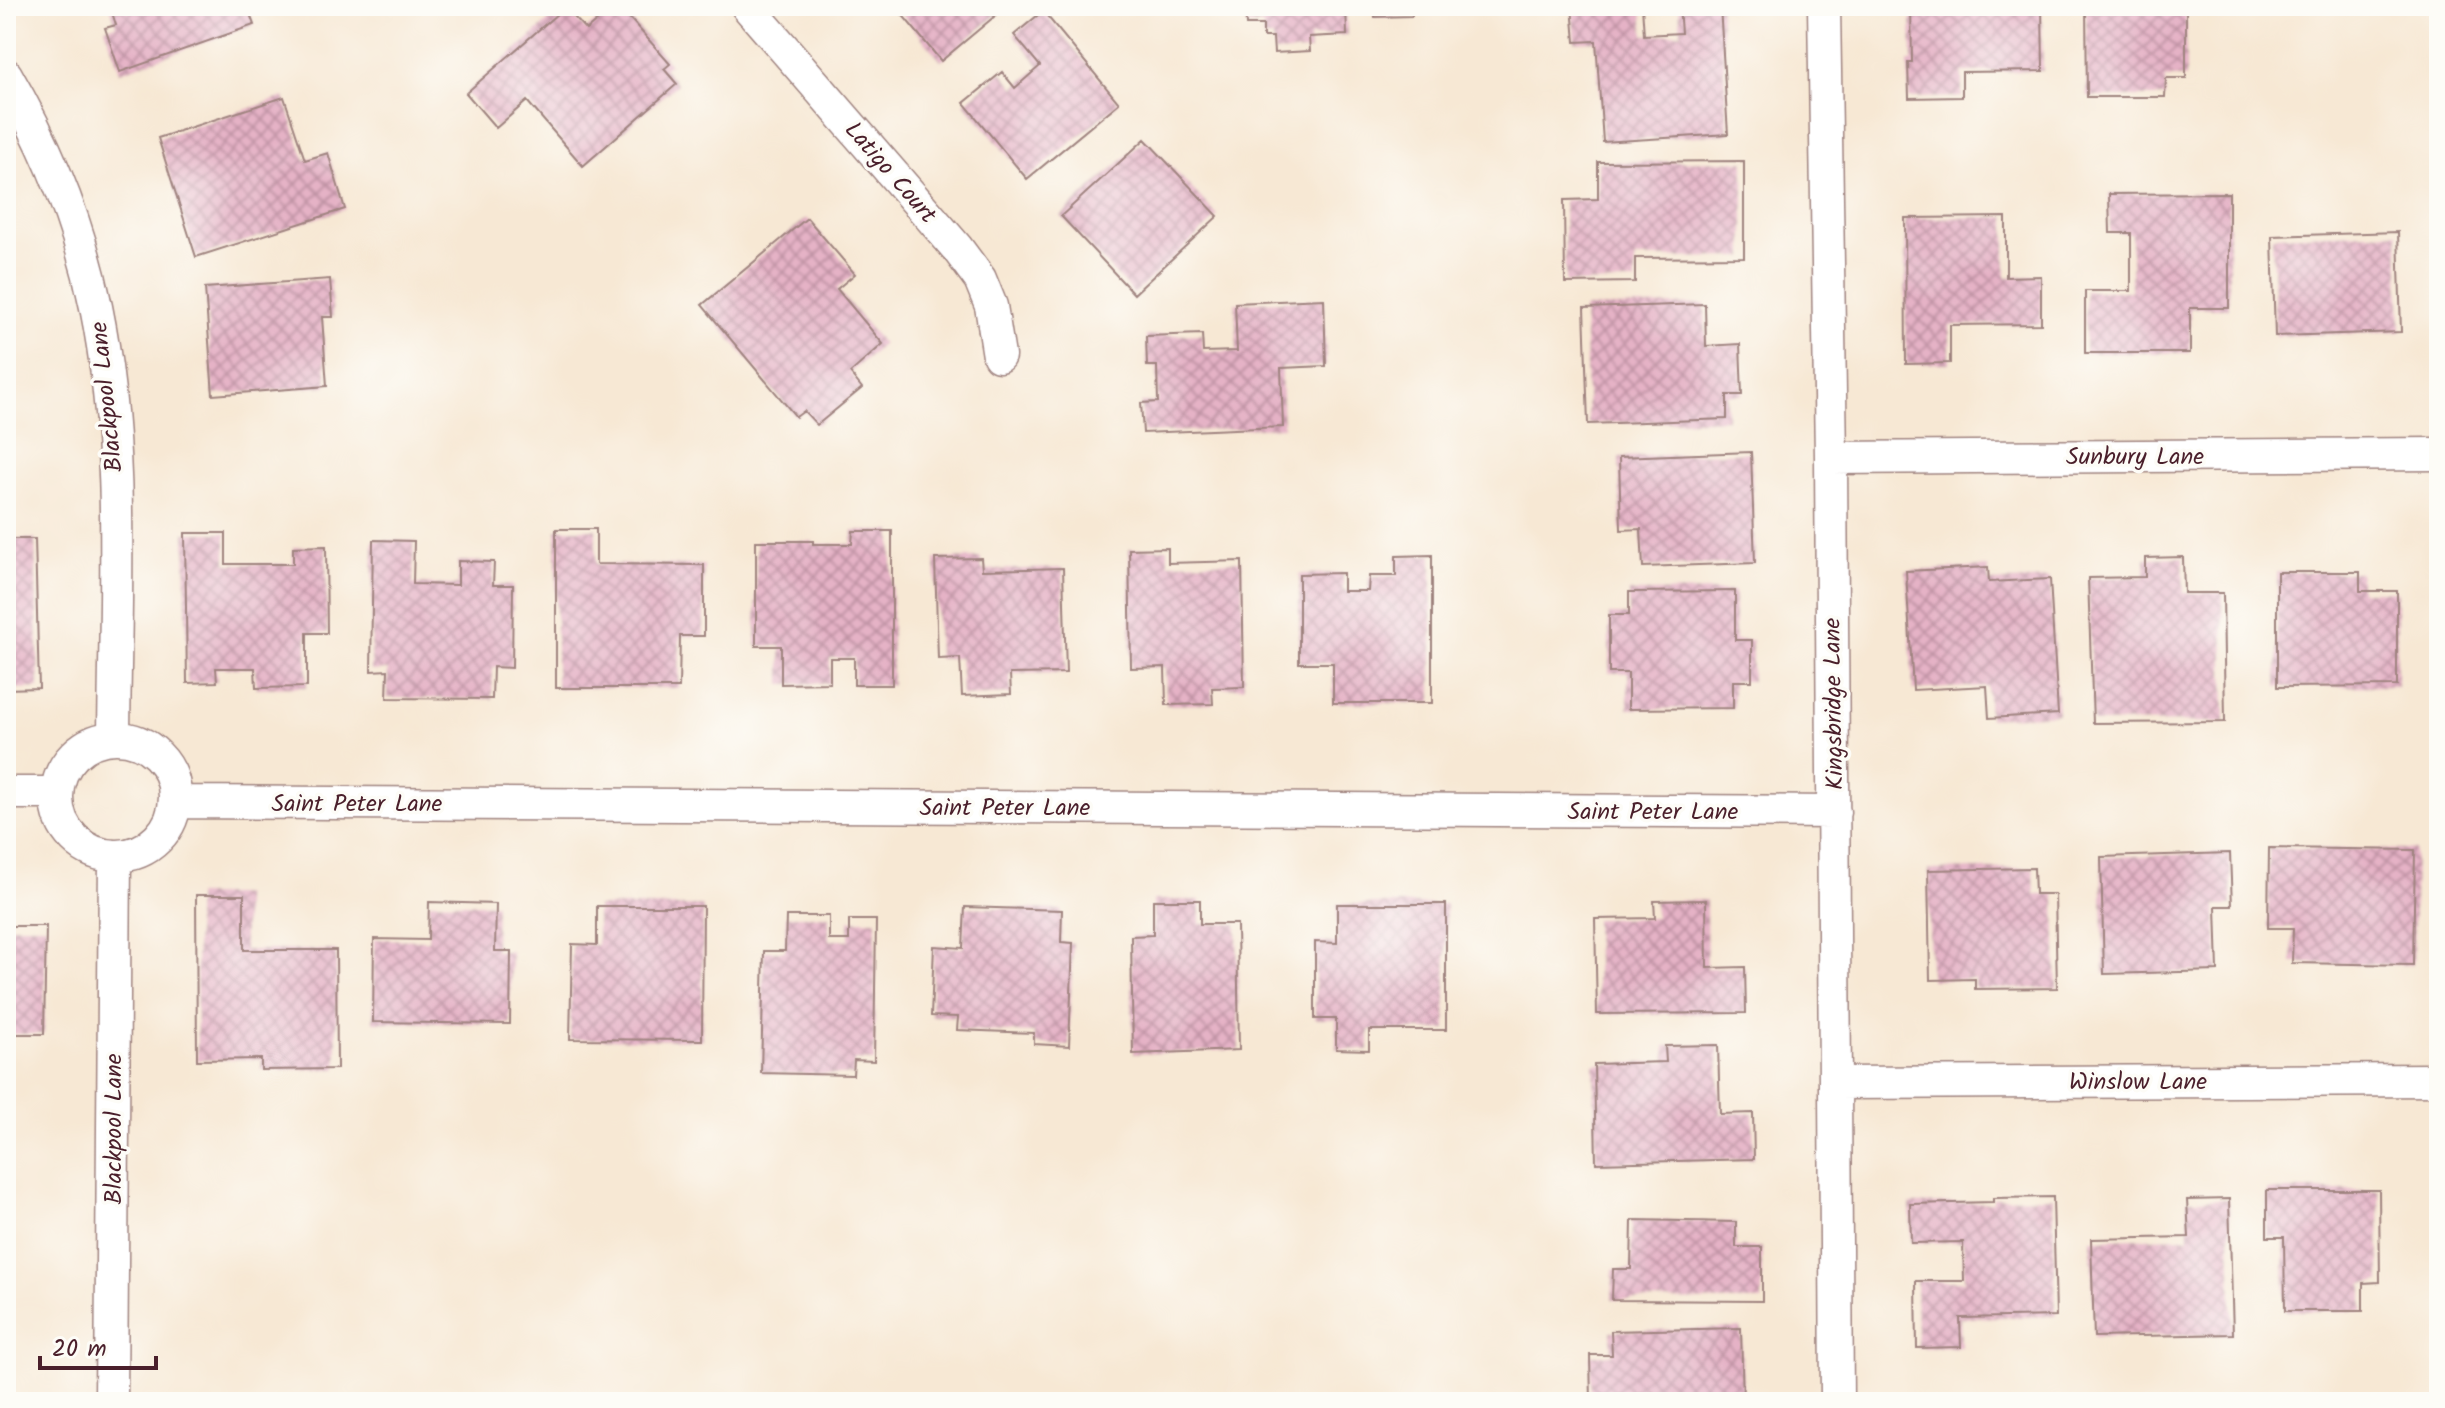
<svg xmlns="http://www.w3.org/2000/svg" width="2445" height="1408" font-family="Kalam,sans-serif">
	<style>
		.building { fill: url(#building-cross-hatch) }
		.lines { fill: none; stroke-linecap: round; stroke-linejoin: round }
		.minor-casing { stroke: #a08480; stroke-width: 35 }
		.minor { stroke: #fff; stroke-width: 32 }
		.labels { text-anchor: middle; stroke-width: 7; stroke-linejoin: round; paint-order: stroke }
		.street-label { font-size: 24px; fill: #4a1f2b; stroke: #fdfcf7 }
	</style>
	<defs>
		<pattern id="building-cross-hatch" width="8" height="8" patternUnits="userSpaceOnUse" patternTransform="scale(2)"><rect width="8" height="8" fill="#e5b2c6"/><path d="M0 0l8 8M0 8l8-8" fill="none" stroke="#bc90a1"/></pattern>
	</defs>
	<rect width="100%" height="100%" fill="#fdfcf7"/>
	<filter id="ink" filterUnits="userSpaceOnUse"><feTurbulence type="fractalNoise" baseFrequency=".0125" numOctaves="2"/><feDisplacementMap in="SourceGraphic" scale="16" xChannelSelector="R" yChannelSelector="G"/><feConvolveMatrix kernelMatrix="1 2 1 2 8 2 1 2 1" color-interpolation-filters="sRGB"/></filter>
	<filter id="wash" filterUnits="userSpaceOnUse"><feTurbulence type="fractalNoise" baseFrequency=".006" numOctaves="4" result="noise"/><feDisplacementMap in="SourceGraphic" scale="32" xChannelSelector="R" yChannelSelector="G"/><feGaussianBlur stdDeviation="1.8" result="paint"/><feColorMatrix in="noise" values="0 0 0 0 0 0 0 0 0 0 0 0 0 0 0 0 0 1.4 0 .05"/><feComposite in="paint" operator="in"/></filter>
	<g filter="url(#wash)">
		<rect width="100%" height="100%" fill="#f7e8d4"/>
		<g id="blocks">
			<path class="building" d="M 110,6 L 247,6 L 254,25 L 120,72 L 105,28 L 116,25 Z
				M 614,6 L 619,6 L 670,64 L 664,69 L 677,84 L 583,166 L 527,101 L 496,128 L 466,93 L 565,7 L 586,30 Z
				M 895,6 L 1007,6 L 941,61 Z
				M 1245,6 L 1346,6 L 1347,35 L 1309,37 L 1310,51 L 1274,53 L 1273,37 L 1263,37 L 1263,25 L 1246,25 Z
				M 1374,6 L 1412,6 L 1412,16 L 1375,17 Z
				M 1572,6 L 1642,6 L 1644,35 L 1681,33 L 1679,6 L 1720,6 L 1728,134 L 1603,142 L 1596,41 L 1575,42 Z
				M 1911,6 L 2042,6 L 2043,71 L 1962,72 L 1962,97 L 1909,98 L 1908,62 L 1912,62 Z
				M 2086,6 L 2186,6 L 2186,78 L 2166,78 L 2165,97 L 2087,97 Z
				M 1043,11 L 1119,103 L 1027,179 L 964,103 L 1002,72 L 1015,88 L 1040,66 L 1014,35 Z
				M 284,97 L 305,160 L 328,153 L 345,209 L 196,257 L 158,138 Z
				M 1145,139 L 1218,216 L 1134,294 L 1061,216 Z
				M 1744,161 L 1744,257 L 1635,258 L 1635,282 L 1565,283 L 1564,200 L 1598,199 L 1598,162 Z
				M 2229,193 L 2229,308 L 2190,308 L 2190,353 L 2085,353 L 2085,291 L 2131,291 L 2131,233 L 2110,233 L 2109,194 Z
				M 2006,217 L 2006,277 L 2041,276 L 2041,324 L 1950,325 L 1950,363 L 1906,364 L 1905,218 Z
				M 807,218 L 855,274 L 837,289 L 883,344 L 850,373 L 862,388 L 817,425 L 804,411 L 796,417 L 702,305 Z
				M 2398,232 L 2401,332 L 2275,336 L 2272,236 Z
				M 330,279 L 333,317 L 322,317 L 327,386 L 213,395 L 205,288 Z
				M 1324,299 L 1326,366 L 1281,368 L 1283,427 L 1143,433 L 1141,403 L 1158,402 L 1157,366 L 1147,366 L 1146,336 L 1202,334 L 1203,352 L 1237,351 L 1235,303 Z
				M 1705,304 L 1706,346 L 1740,344 L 1742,395 L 1727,395 L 1727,419 L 1588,424 L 1584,308 Z
				M 1751,452 L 1755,563 L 1643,567 L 1641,529 L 1621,530 L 1619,457 Z
				M 556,529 L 596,529 L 596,564 L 704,565 L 704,636 L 680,636 L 679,688 L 556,688 Z
				M 853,531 L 892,531 L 892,685 L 854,685 L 854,658 L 830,658 L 830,683 L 781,684 L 781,646 L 756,646 L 756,541 L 813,541 L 813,544 L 852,544 Z
				M 185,533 L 226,533 L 226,564 L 293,564 L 293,547 L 326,546 L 327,633 L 307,633 L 307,687 L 256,688 L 255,668 L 216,668 L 217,682 L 187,683 Z
				M 6,539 L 35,539 L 39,688 L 6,689 Z
				M 373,540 L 414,541 L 413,584 L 458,585 L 458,561 L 494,562 L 493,585 L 513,585 L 512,668 L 493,667 L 492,699 L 387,698 L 388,670 L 371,671 Z
				M 1168,548 L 1168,563 L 1242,561 L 1244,687 L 1212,688 L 1213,704 L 1166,705 L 1165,667 L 1131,668 L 1129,549 Z
				M 1432,555 L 1432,703 L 1333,703 L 1333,663 L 1299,663 L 1299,574 L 1343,573 L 1343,591 L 1368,591 L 1369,576 L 1396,576 L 1396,556 Z
				M 2183,557 L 2184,593 L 2223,593 L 2225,722 L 2093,723 L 2088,578 L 2145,577 L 2145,558 Z
				M 981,558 L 982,570 L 1063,568 L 1066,673 L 1010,674 L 1011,694 L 962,696 L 960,658 L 938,659 L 935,559 Z
				M 1988,567 L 1989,582 L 2050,579 L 2058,714 L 1989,718 L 1987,686 L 1913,690 L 1906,571 Z
				M 2277,572 L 2360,572 L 2360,591 L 2397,591 L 2397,686 L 2277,687 Z
				M 1735,591 L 1735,640 L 1752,640 L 1752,681 L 1733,681 L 1733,708 L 1628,709 L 1628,673 L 1609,673 L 1609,615 L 1629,615 L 1629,592 Z
				M 2269,848 L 2415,850 L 2413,965 L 2292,963 L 2293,928 L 2268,928 Z
				M 2230,853 L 2232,906 L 2216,906 L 2218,971 L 2104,974 L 2101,857 Z
				M 2034,868 L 2035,894 L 2055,894 L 2057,988 L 1975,989 L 1975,979 L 1930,980 L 1928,870 Z
				M 196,895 L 244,895 L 244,950 L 336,950 L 337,1069 L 261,1070 L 261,1059 L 197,1060 Z
				M 1153,900 L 1200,900 L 1200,924 L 1237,924 L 1239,1050 L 1133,1054 L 1131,936 L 1153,935 Z
				M 1706,900 L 1707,968 L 1745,967 L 1746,1013 L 1597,1014 L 1595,919 L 1655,918 L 1654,901 Z
				M 429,902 L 496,904 L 495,951 L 511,951 L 510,1024 L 373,1022 L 374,939 L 428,940 Z
				M 1337,904 L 1446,904 L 1446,1030 L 1369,1030 L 1369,1050 L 1336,1049 L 1336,1019 L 1315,1019 L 1315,942 L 1337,943 Z
				M 597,906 L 703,906 L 702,1040 L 570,1039 L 572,944 L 597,945 Z
				M 965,907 L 1062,910 L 1061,942 L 1073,943 L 1069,1046 L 1034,1044 L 1034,1033 L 957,1030 L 958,1017 L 931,1016 L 934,946 L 963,948 Z
				M 786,916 L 829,916 L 829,940 L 849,940 L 849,920 L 876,920 L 874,1061 L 854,1060 L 853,1075 L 761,1073 L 764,951 L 785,951 Z
				M 6,926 L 46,926 L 44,1034 L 6,1034 Z
				M 1718,1045 L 1720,1114 L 1753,1113 L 1754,1159 L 1596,1163 L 1594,1064 L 1666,1062 L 1665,1046 Z
				M 2267,1190 L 2379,1190 L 2380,1282 L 2363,1283 L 2363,1311 L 2285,1311 L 2284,1237 L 2267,1237 Z
				M 2053,1197 L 2056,1316 L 1960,1318 L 1961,1347 L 1917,1348 L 1916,1281 L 1964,1281 L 1963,1242 L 1911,1243 L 1910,1204 L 1993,1202 L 1993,1198 Z
				M 2229,1199 L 2233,1334 L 2094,1337 L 2091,1239 L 2189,1237 L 2187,1200 Z
				M 1632,1220 L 1736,1222 L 1736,1247 L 1762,1247 L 1762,1301 L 1612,1300 L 1613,1269 L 1631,1269 Z
				M 1741,1328 L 1743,1402 L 1591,1402 L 1590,1355 L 1612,1355 L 1611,1331 Z"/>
		</g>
	</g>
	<g filter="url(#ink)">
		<use href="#blocks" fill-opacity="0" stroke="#a08480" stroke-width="2"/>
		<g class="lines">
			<defs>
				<path id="minor" d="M 747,6 L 957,248 L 980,279 L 991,306 L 999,356
					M 1824,6 L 1831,458 L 1837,1402
					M 6,75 C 47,146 80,226 96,307 C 125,448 115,594 114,737
					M 1831,458 L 2439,454
					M57 797a59 59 0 1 1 118 0a59 59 0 1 1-118 0Z
					M 6,793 L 56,793
					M 176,802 L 1834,812
					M 1836,1083 L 2439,1080
					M 111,1402 L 115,856"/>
			</defs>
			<use href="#minor" class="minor-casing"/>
			<use href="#minor" class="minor"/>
		</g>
	</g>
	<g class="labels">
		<g class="street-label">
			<text transform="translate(891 172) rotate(49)" y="8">Latigo Court</text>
			<text transform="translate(106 397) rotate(-96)" y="8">Blackpool Lane</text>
			<text x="2135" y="464">Sunbury Lane</text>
			<text transform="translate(1833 704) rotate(-91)" y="8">Kingsbridge Lane</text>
			<text x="357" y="811">Saint Peter Lane</text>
			<text x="1005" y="815">Saint Peter Lane</text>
			<text x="1653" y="819">Saint Peter Lane</text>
			<text x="2138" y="1089">Winslow Lane</text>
			<text transform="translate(113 1129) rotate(-90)" y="8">Blackpool Lane</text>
		</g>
	</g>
	<rect width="2445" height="1408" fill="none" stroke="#fdfcf7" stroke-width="32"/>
	<path d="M40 1356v12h116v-12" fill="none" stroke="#4a1f2b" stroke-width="4"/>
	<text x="52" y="1356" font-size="24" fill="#4a1f2b" stroke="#fdfcf7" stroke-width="6" paint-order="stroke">20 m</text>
</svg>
